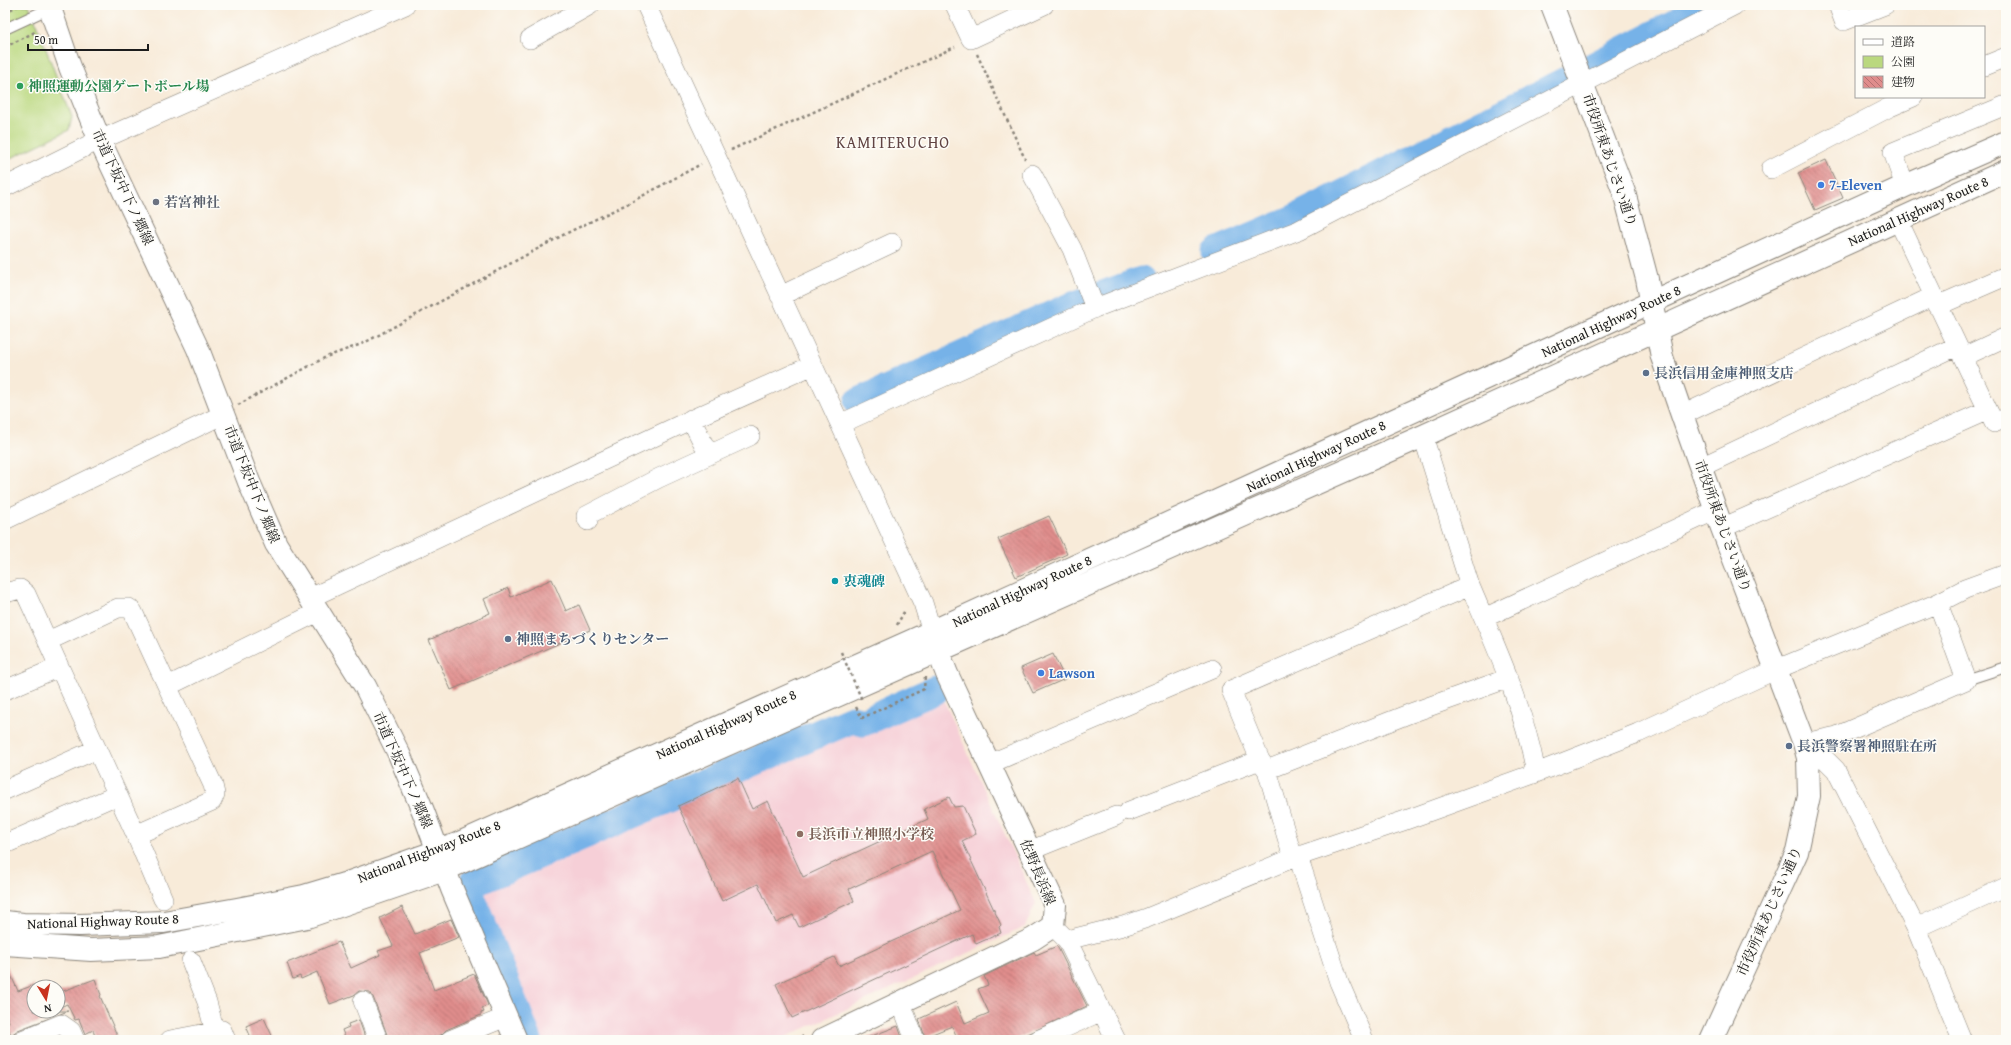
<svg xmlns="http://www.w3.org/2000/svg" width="2011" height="1045" font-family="'Gentium Book Plus','Noto Serif JP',serif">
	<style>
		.built { fill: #f6cfd7 }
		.green { fill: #bad87e; stroke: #6b7a4d }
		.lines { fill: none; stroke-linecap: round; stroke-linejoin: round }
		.river { stroke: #76b2e8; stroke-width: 29 }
		.building { fill: url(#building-back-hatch) }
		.lane-casing { stroke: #8a847a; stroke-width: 12 }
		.street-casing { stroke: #8a847a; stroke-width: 20 }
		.secondary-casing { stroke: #8a847a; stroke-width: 24 }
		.highway-casing { stroke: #8a847a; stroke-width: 24 }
		.path { stroke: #8a847a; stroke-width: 2.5; stroke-dasharray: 3 3; stroke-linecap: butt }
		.lane { stroke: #fff; stroke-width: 10 }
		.street { stroke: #fff; stroke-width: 19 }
		.secondary { stroke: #fff; stroke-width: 22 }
		.highway { stroke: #fff; stroke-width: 22 }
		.path-bridge { stroke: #8a847a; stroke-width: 2.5; stroke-dasharray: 3 3; stroke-linecap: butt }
		.leisure-dot { fill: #2e9e5b; stroke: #fdfcf7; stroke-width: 1.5 }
		.shop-dot { fill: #3f7fe0; stroke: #fdfcf7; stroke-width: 1.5 }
		.worship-dot { fill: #6b7280; stroke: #fdfcf7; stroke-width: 1.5 }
		.service-dot { fill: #5c6f8a; stroke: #fdfcf7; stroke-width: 1.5 }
		.culture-dot { fill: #0f9aa8; stroke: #fdfcf7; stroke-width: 1.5 }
		.education-dot { fill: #8d6e63; stroke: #fdfcf7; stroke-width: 1.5 }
		.labels { text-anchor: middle; stroke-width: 3; stroke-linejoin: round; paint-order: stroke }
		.leisure-label { font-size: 14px; font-weight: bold; fill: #27864d; stroke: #fdfcf7; text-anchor: start }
		.street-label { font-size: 14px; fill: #1c1c1c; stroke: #fdfcf7 }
		.shop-label { font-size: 14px; font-weight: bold; fill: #366cbe; stroke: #fdfcf7; text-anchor: start }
		.worship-label { font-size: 14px; font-weight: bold; fill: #5b616d; stroke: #fdfcf7; text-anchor: start }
		.service-label { font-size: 14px; font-weight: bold; fill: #4e5e75; stroke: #fdfcf7; text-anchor: start }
		.culture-label { font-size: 14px; font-weight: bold; fill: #0d838f; stroke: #fdfcf7; text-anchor: start }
		.education-label { font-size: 14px; font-weight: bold; fill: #785e54; stroke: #fdfcf7; text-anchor: start }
		.quarter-label { font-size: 16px; letter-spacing: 1px; fill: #614443; stroke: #fdfcf7 }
	</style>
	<defs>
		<pattern id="building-back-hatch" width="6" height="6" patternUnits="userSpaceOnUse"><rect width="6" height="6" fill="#e08d8c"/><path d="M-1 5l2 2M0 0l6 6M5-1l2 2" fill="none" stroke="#b57272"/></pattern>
	</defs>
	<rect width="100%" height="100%" fill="#fdfcf7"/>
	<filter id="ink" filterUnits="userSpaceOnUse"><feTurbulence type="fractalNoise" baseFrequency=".025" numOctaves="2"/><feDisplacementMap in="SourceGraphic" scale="8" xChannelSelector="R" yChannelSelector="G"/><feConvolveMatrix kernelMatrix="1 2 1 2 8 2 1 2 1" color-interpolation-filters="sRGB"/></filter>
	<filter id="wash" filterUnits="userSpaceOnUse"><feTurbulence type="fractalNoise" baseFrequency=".012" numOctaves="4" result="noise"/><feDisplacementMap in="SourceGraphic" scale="16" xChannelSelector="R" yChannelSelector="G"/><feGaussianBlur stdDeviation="0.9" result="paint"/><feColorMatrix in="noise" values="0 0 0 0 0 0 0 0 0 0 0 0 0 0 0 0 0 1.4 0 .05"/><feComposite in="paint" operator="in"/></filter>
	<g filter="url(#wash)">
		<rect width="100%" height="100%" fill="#f8ebd9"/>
		<path class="built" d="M 940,692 L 1036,903 L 1025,927 L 779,1040 L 535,1040 L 472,893 L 478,885 L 712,784 L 710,776 L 840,720 L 845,726 L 854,723 L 865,727 Z"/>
		<path class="green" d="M 5,5 L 29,5 L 72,117 L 69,130 L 5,161 Z"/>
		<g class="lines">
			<path class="river" d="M 1216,252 L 1296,218 L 1562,83 L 1710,5
				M 859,402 L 1070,307 L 1141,281
				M 528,1040 L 469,892 L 473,883 L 852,719 L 863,722 L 935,690"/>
		</g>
		<g id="blocks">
			<path class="building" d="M 1826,160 L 1843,198 L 1815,210 L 1798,173 Z
				M 1049,516 L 1067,554 L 1016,577 L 998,539 Z
				M 552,579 L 566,611 L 579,605 L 590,630 L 451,690 L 429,640 L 490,613 L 484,599 L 508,588 L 511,597 Z
				M 1053,654 L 1065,679 L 1033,693 L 1021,668 Z
				M 738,778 L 752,809 L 768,801 L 803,877 L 928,819 L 924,809 L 949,797 L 954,807 L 963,806 L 976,834 L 962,841 L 1001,925 L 999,927 L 1001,933 L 976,944 L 972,934 L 792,1018 L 776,984 L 834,957 L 839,966 L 960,910 L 932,851 L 849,889 L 854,901 L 799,927 L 793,915 L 776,923 L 758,884 L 722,901 L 678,806 Z
				M 402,907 L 415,934 L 451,919 L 459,937 L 420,953 L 434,990 L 474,974 L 488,1005 L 482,1008 L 484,1012 L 481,1013 L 481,1015 L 446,1030 L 441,1035 L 425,1040 L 389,1040 L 373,997 L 370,992 L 359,991 L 354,995 L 330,1004 L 317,972 L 301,979 L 300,976 L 293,979 L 287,963 L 339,942 L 351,968 L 380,955 L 378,951 L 393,946 L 380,918 Z
				M 1057,946 L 1087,1006 L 1015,1040 L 958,1040 L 952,1026 L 925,1037 L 919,1019 L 956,1002 L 965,1023 L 989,1013 L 978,989 L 988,985 L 984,976 L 1034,952 L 1036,955 Z
				M 5,962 L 18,991 L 34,985 L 34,1011 L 68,1011 L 18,1030 L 11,1035 L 6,1023 L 9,1022 L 5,1013 Z
				M 95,979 L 101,995 L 100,996 L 119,1040 L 96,1040 L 93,1030 L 85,1034 L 79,1019 L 75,1020 L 67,1004 L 58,1008 L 58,993 Z
				M 264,1018 L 274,1040 L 252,1040 L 246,1026 Z
				M 359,1020 L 366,1040 L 346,1040 L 342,1030 L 349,1027 L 348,1024 Z
				M 898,1026 L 903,1040 L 864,1040 L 864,1039 Z"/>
		</g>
	</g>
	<g filter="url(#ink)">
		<use href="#blocks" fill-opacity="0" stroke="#8a847a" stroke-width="1"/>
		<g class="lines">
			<defs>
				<path id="lane" d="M 5,29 L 50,8
					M 1966,680 L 2006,667"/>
				<path id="street" d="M 646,5 L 923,603 L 936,645
					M 955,5 L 971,39 L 1044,5
					M 1838,5 L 1844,21 L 1885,5
					M 530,39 L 590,5
					M 1984,66 L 2006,57
					M 1771,169 L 1890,107 L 1913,97
					M 1905,186 L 1893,152 L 2006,105
					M 5,187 L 89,145 L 405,5
					M 1898,220 L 1994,423 L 2006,418
					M 780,296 L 892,243
					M 1937,306 L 2006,276
					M 1095,308 L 1299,230 L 1735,5
					M 1963,357 L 2006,337
					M 1682,415 L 1934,296
					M 691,419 L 709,455
					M 840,424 L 1095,308 L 1072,249 L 1032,174
					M 1423,436 L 1470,586
					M 1701,467 L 1957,346
					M 5,520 L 224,414
					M 588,521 L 586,516 L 659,478 L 750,436
					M 1722,528 L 1988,410
					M 5,593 L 20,589 L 26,594 L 136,835 L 163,899
					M 310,598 L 688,421 L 813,365
					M 1484,618 L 1716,510
					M 48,641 L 118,608 L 129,608 L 133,612 L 213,785 L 215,794 L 212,801 L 136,835
					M 168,686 L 318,612
					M 5,690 L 59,667
					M 1804,743 L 1837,736 L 1966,680 L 1938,603
					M 1808,758 L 1824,758 L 1836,770 L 1916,928 L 2006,887
					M 989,764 L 1212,669
					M 1267,770 L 1411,713 L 1509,678
					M 5,790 L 97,749
					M 1129,811 L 1260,760
					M 5,844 L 117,795
					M 1029,851 L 1116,816
					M 1298,856 L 1339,982 L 1364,1040
					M 1293,858 L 1267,770 L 1260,760 L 1231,690 L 1470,586 C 1496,647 1524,707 1536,773
					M 1916,928 L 1962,1040
					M 1059,932 L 1067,940 L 1116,1040
					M 1067,940 L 1123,926 L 1147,918 L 1293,858 L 1403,821 L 1536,773 L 1638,733 L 1777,669 L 1938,603 L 1965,589 L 2006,574
					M 191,961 L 207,1002 L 215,1032
					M 363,1001 L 378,1040
					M 901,1003 L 915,1040
					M 22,1040 L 61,1024 L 71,1031 L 75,1040
					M 170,1040 L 222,1030 L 226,1040
					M 450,1040 L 506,1017
					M 1038,1040 L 1102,1011"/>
				<path id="secondary" d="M 49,5 L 70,67 L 100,141 L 198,349 L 249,482 L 276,544 L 365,686 L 399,754 L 423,811 L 452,889 L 516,1040
					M 1552,5 L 1624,192 L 1647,279 L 1662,357 L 1682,415 L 1722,528 L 1804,743 L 1808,758 L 1809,796 L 1797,852 L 1711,1040
					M 822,1040 L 1033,939 L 1053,926 L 1055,905 L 947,674 L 938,651"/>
				<path id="highway" d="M 5,922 L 23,924 L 80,925 L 164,922 L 237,909 L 304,896 L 344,884 L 457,844 L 931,632 L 1905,186 L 2006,142
					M 5,944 L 91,950 L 159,947 L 307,917 L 444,870 L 1423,436 L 2006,171"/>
			</defs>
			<use href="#lane" class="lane-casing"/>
			<use href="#street" class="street-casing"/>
			<use href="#secondary" class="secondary-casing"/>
			<use href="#highway" class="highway-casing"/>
			<path class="path" d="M 5,12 L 20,5
				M 5,47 L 35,32
				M 977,54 L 1025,159
				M 731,150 L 955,47
				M 238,405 L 326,357 L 364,343 L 565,234 L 633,201 L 701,164
				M 897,625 L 905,610
				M 856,707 L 862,718 L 924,689 L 925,676
				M 795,1040 L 804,1036"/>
			<use href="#lane" class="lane"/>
			<use href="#street" class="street"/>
			<use href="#secondary" class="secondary"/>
			<use href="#highway" class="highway"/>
			<path class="path-bridge" d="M 841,652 L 862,700"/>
		</g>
	</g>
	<circle class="leisure-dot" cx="20" cy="86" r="4"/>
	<g class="shop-dot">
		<circle cx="1821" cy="185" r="4"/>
		<circle cx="1041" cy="673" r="4"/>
	</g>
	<circle class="worship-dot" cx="156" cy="202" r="4"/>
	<g class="service-dot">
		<circle cx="1646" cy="373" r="4"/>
		<circle cx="508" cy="639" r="4"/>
		<circle cx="1789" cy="746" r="4"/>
	</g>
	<circle class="culture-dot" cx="835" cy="581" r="4"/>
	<circle class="education-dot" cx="800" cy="834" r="4"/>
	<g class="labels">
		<g class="leisure-label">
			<text x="28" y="91">神照運動公園ゲートボール場</text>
		</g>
		<g class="street-label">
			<text transform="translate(1610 160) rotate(71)" y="5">市役所東あじさい通り</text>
			<text transform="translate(123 187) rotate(65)" y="5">市道下坂中下ノ郷線</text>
			<text transform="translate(1918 211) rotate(-24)" y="5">National Highway Route 8</text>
			<text transform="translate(1611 321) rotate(-25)" y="5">National Highway Route 8</text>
			<text transform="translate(1316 456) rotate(-25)" y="5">National Highway Route 8</text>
			<text transform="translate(252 484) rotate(68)" y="5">市道下坂中下ノ郷線</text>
			<text transform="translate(1723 526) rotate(70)" y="5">市役所東あじさい通り</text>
			<text transform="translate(1022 591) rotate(-25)" y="5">National Highway Route 8</text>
			<text transform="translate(726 724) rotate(-24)" y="5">National Highway Route 8</text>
			<text transform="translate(403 770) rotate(66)" y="5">市道下坂中下ノ郷線</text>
			<text transform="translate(429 851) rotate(-21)" y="5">National Highway Route 8</text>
			<text transform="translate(1038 872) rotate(67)" y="5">佐野長浜線</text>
			<text transform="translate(1769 911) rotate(-66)" y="5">市役所東あじさい通り</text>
			<text transform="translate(103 921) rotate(-2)" y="5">National Highway Route 8</text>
		</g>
		<g class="shop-label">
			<text x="1829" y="190">7-Eleven</text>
			<text x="1049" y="678">Lawson</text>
		</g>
		<g class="worship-label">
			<text x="164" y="207">若宮神社</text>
		</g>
		<g class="service-label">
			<text x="1654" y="378">長浜信用金庫神照支店</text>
			<text x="516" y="644">神照まちづくりセンター</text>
			<text x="1797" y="751">長浜警察署神照駐在所</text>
		</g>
		<g class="culture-label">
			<text x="843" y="586">衷魂碑</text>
		</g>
		<g class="education-label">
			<text x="808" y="839">長浜市立神照小学校</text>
		</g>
		<g class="quarter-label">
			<text x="893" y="148">KAMITERUCHO</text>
		</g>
	</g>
	<rect width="2011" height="1045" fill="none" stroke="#fdfcf7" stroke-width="20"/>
	<rect x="1855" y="26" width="130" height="72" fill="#fdfcf7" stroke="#a3a29f"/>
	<rect x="1863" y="39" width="20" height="6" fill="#ffffff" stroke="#a3a29f"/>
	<text x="1891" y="46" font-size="12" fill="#1c1c1c">道路</text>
	<rect x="1863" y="56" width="20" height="12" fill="#bad87e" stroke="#a3a29f"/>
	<text x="1891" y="66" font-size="12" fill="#1c1c1c">公園</text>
	<rect x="1863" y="76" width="20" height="12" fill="url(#building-back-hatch)" stroke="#a3a29f"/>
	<text x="1891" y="86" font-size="12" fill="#1c1c1c">建物</text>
	<g transform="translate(46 999) rotate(170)"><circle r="19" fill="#fdfcf7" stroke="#a3a29f"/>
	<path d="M0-3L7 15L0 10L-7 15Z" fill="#c8321e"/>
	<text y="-6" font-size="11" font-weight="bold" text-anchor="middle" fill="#1c1c1c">N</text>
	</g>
	<path d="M28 44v6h120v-6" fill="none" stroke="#1c1c1c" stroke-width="2"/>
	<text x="34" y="44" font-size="12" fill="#1c1c1c" stroke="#fdfcf7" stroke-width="3" paint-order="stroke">50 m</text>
</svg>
